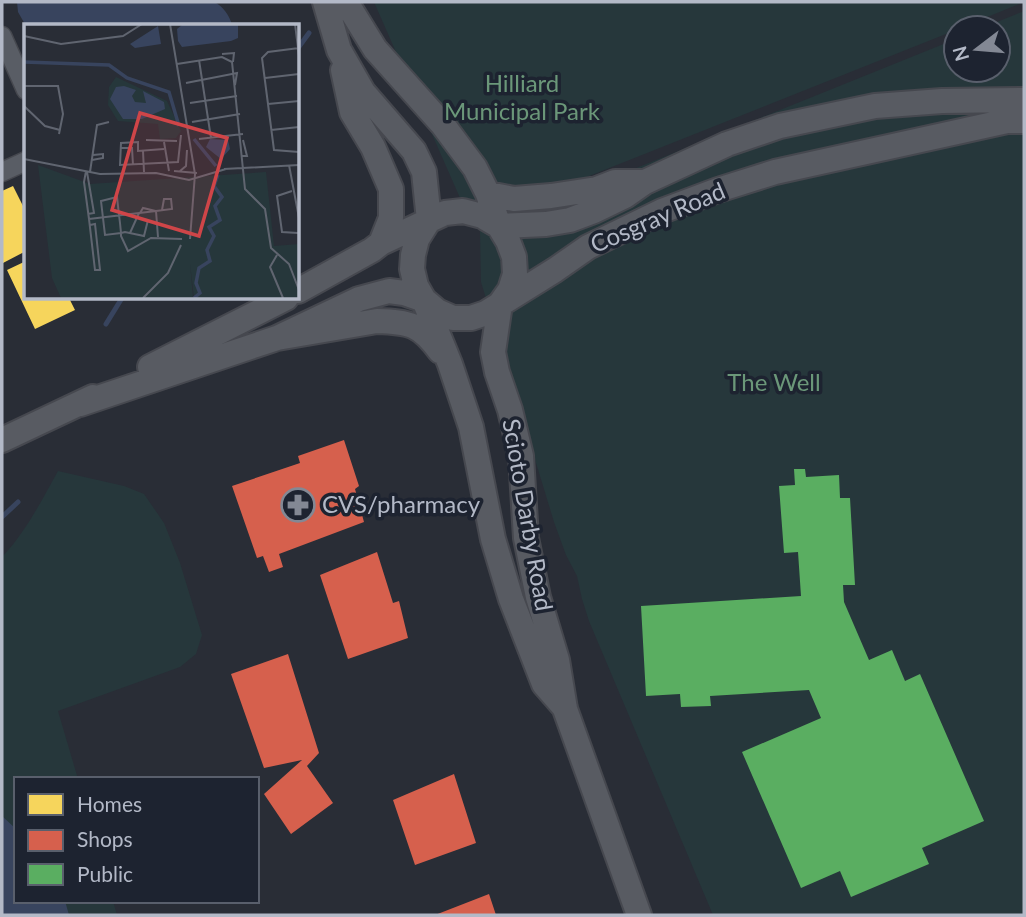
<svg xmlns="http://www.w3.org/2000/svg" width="1026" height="917" font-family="Lato,sans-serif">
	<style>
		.green { fill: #26373b }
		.water { fill: #38445e }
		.homes { fill: #f6d55c }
		.shops { fill: #d6604d }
		.public { fill: #5aae61 }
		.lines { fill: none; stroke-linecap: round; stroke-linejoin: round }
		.stream { stroke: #38445e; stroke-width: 5 }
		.minor-casing { stroke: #46484f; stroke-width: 21 }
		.secondary-casing { stroke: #46484f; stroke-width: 28 }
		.minor { stroke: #595d65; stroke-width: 18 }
		.secondary { stroke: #585b62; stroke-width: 24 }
		.labels { text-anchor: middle; stroke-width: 7; stroke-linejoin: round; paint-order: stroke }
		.park-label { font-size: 24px; fill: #6b9779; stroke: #1d2330 }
		.street-label { font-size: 24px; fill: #b3b9c7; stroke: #1d2330 }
		.poi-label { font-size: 24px; fill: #b3b9c7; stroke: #1d2330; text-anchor: start }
		.inset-river { fill: none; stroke: #38445e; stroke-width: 3.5 }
		.inset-road { fill: none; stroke: #606570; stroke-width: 2 }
		.view { fill: #cf4548; fill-opacity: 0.15; stroke: #cf4548; stroke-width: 3.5 }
		.inset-edge { fill: none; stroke: #b3b9c7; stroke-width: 3.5 }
	</style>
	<rect width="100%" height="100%" fill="#292d36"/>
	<path class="green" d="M 374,2 L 1024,2 L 960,28 L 956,28 L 956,30 L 471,223 Z
		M 1024,11 L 1024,915 L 713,915 L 589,621 L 582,599 L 577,576 L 566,555 L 554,522 L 481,282 L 480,231 L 956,39 L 956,70 L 998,70 L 998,28 L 982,28 Z
		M 58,471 L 124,486 L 144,494 L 164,523 L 180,563 L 202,635 L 196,654 L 180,667 L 58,711 L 78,779 L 16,779 L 16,901 L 113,901 L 117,915 L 2,915 L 2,557 C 25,533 42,500 58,471 Z"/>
	<path class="water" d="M 17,2 L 214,2 C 222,5 231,17 232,26 L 26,26 L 18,12 Z
		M 2,816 L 16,829 L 16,901 L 65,901 L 69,915 L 2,915 Z"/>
	<path class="homes" d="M 13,186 L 26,212 L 26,251 L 3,263 L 2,259 L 2,191 Z
		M 26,261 L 26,298 L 69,298 L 75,310 L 35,329 L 7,270 Z"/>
	<path class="shops" d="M 344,440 L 359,486 L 355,489 L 364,522 L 279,554 L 283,567 L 269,572 L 263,556 L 257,558 L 232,486 L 300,463 L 298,456 Z
		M 377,552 L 393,603 L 399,601 L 408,638 L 348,659 L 320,575 Z
		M 288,654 L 319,753 L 307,766 L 333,803 L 291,834 L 264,794 L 302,760 L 264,768 L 231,674 Z
		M 454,774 L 476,843 L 415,865 L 393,800 Z
		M 489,894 L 496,915 L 435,915 Z"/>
	<path class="public" d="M 794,469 L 805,469 L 806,477 L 839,475 L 840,498 L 850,498 L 855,585 L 843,585 L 844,602 L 869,660 L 892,650 L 905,681 L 920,674 L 984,821 L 922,848 L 929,864 L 851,897 L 840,871 L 801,888 L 742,752 L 821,718 L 809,690 L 710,696 L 711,706 L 681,707 L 680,694 L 646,696 L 641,606 L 801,596 L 798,552 L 784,553 L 779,486 L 795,485 Z"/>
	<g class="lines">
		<path class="stream" d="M 298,48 L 309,33
			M 106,324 L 122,298
			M 2,517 L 18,502"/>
		<defs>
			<path id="minor" d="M 2,36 L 26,90
				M 2,172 L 26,161"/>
			<path id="secondary" d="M 325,2 L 339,50 L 363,92 L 414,151 L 424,172 L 429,220 L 417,239 L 413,255 L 412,269 L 416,286 L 424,300 L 450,364 L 471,427 L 493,539 L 511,599 L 544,684 L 565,708
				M 346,2 L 375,49 L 443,125 L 475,168 L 488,194 L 499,226 L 508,241 L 514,257 L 515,274 L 510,290 L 500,304 L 493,352 L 497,372 L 510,410 L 521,456 L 526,538 L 538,597 L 557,660 L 565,709 L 639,915
				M 343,70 L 352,112 L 373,147 L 391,189 L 391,218 L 381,243
				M 488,194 L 514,199 L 551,196 L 597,189 L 615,182 L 643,182
				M 298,291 L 372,250 L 381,243 L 445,213 L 463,211 L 482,216 L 499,226 L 546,224 L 570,220 L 594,211 L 625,196 L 645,182 L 727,144 L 780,126 L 875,106 L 942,101 L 1024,100
				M 277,338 L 359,299 L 389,291 L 404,293 L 424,300 L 437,311 L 453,318 L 471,318 L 486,313 L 555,270 L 588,247 L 662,211 L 718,190 L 775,172 L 1007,121 L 1024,121
				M 150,367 L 286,298
				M 80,404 L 277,338 L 377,321 C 410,322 420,324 440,351
				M 2,440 L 93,397"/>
		</defs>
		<use href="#minor" class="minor-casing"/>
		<use href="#secondary" class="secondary-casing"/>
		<use href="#minor" class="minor"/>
		<use href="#secondary" class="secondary"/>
	</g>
	<defs>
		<symbol id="pharmacy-ring" viewBox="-11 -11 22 22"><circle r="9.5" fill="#1d2330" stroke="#838894" stroke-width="1.5"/><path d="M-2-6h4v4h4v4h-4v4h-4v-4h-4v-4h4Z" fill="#838894"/></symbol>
	</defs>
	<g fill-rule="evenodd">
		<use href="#pharmacy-ring" x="279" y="486" width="38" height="38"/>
	</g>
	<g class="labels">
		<g class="park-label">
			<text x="522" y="92">Hilliard<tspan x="522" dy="28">Municipal Park</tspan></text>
			<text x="774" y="391">The Well</text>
		</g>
		<g class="street-label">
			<text transform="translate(658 218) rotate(-23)" y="8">Cosgray Road</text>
			<text transform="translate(527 515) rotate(80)" y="8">Scioto Darby Road</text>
		</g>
		<g class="poi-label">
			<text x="322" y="513">CVS/pharmacy</text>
		</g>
	</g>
	<g transform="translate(24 24)">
		<rect width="275" height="275" fill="#292d36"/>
		<path d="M 92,53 L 143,77 L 157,107 L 152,114 L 136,115 L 134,100 L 94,97 L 84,81 L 85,63 ZM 14,141 L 66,160 L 242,148 L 250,222 L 275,220 L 275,274 L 170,274 L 166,239 L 169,274 L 37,274 L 28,254 Z" fill="#26373b"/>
		<path d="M 214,0 L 214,14 L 207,17 L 158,23 L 154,17 L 153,5 L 158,1 ZM 134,2 L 137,20 L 111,24 L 106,20 ZM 100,62 L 112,66 L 108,72 L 111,78 L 122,79 L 119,67 L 140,78 L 141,85 L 118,95 L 99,95 L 86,75 L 92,63 ZM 186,115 L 204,116 L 206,125 L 197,135 L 182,123 Z" fill="#38445e"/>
		<path class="inset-river" d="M 0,38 L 85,41 L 103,54 L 145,68 L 155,102M 170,115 L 192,142M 170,274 L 176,269 L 172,259 L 175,244 L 186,237 L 183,226 L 190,212 L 185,203 L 196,196 L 191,182 L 198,173 L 190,162 L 194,151"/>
		<path class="inset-road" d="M 146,0 L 171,150 L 166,215M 271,0 L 275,32M 0,12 L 37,20 L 99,12 L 118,0M 275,24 L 244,28 L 238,34 L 250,126 L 275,128M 198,30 L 210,29 L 209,38M 175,36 L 187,114M 153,40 L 198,33 L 208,38 L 221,165 L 241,185 L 247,224 L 265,240 L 275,266M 241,54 L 275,50M 162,59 L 213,49 L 211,61M 0,62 L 34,62 L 39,90 L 35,110M 166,79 L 213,72M 244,80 L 275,77M 0,82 L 21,102 L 36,106M 168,98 L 216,90M 247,106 L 275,103M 175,115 L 219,110M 122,116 L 153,117M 140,118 L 145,147M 97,124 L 108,124 L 109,141M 140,125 L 114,127 L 114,118 L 97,119 L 96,141 L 154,138 L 157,111M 119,127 L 120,148M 218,132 L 223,132 L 219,116M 0,135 L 76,150 L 132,149 L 165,156 L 202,145M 68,136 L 79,134 L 79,130 L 69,131M 265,141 L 275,194M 200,145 L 275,141M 62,147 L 60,158 L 65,195 L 71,246 L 76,246 L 71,200 L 66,201M 150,147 L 173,149M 156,147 L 162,142 L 163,126M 63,148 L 70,189 L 64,190M 66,148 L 73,101 L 85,98M 268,167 L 253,172 L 258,208 L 274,209M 116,189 L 119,184 L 132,187 L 134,213M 65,195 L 132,187 L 148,185 L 147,175 L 140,175 L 138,186M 124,196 L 120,212 L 101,208 L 97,209 L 81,211 L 77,177 L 93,173 L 95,191 L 96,199 L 97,209 L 97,212 L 104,227 L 127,214 L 158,215M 106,209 L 115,189M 253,231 L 246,243 L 259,274M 119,274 L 144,249 L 157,221"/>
		<path class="view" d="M 116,89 L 203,114 L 175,212 L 88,186 Z"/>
		<rect width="275" height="275" class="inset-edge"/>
	</g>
	<rect width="1026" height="917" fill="none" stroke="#b3b9c7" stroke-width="7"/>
	<rect x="14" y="777" width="245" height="126" fill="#1d2330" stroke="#595f6c" stroke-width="2"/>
	<rect x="28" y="794" width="35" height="21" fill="#f6d55c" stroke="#595f6c" stroke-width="2"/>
	<text x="77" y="812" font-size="21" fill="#b3b9c7">Homes</text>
	<rect x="28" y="830" width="35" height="21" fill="#d6604d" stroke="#595f6c" stroke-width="2"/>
	<text x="77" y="847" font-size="21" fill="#b3b9c7">Shops</text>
	<rect x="28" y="864" width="35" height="21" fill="#5aae61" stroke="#595f6c" stroke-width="2"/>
	<text x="77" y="882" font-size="21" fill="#b3b9c7">Public</text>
	<g transform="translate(977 49) rotate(254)"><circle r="33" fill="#1d2330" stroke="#595f6c" stroke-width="2"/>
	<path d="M0-5L12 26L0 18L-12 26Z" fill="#838894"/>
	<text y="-10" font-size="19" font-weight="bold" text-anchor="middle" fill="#b3b9c7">N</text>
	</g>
</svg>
